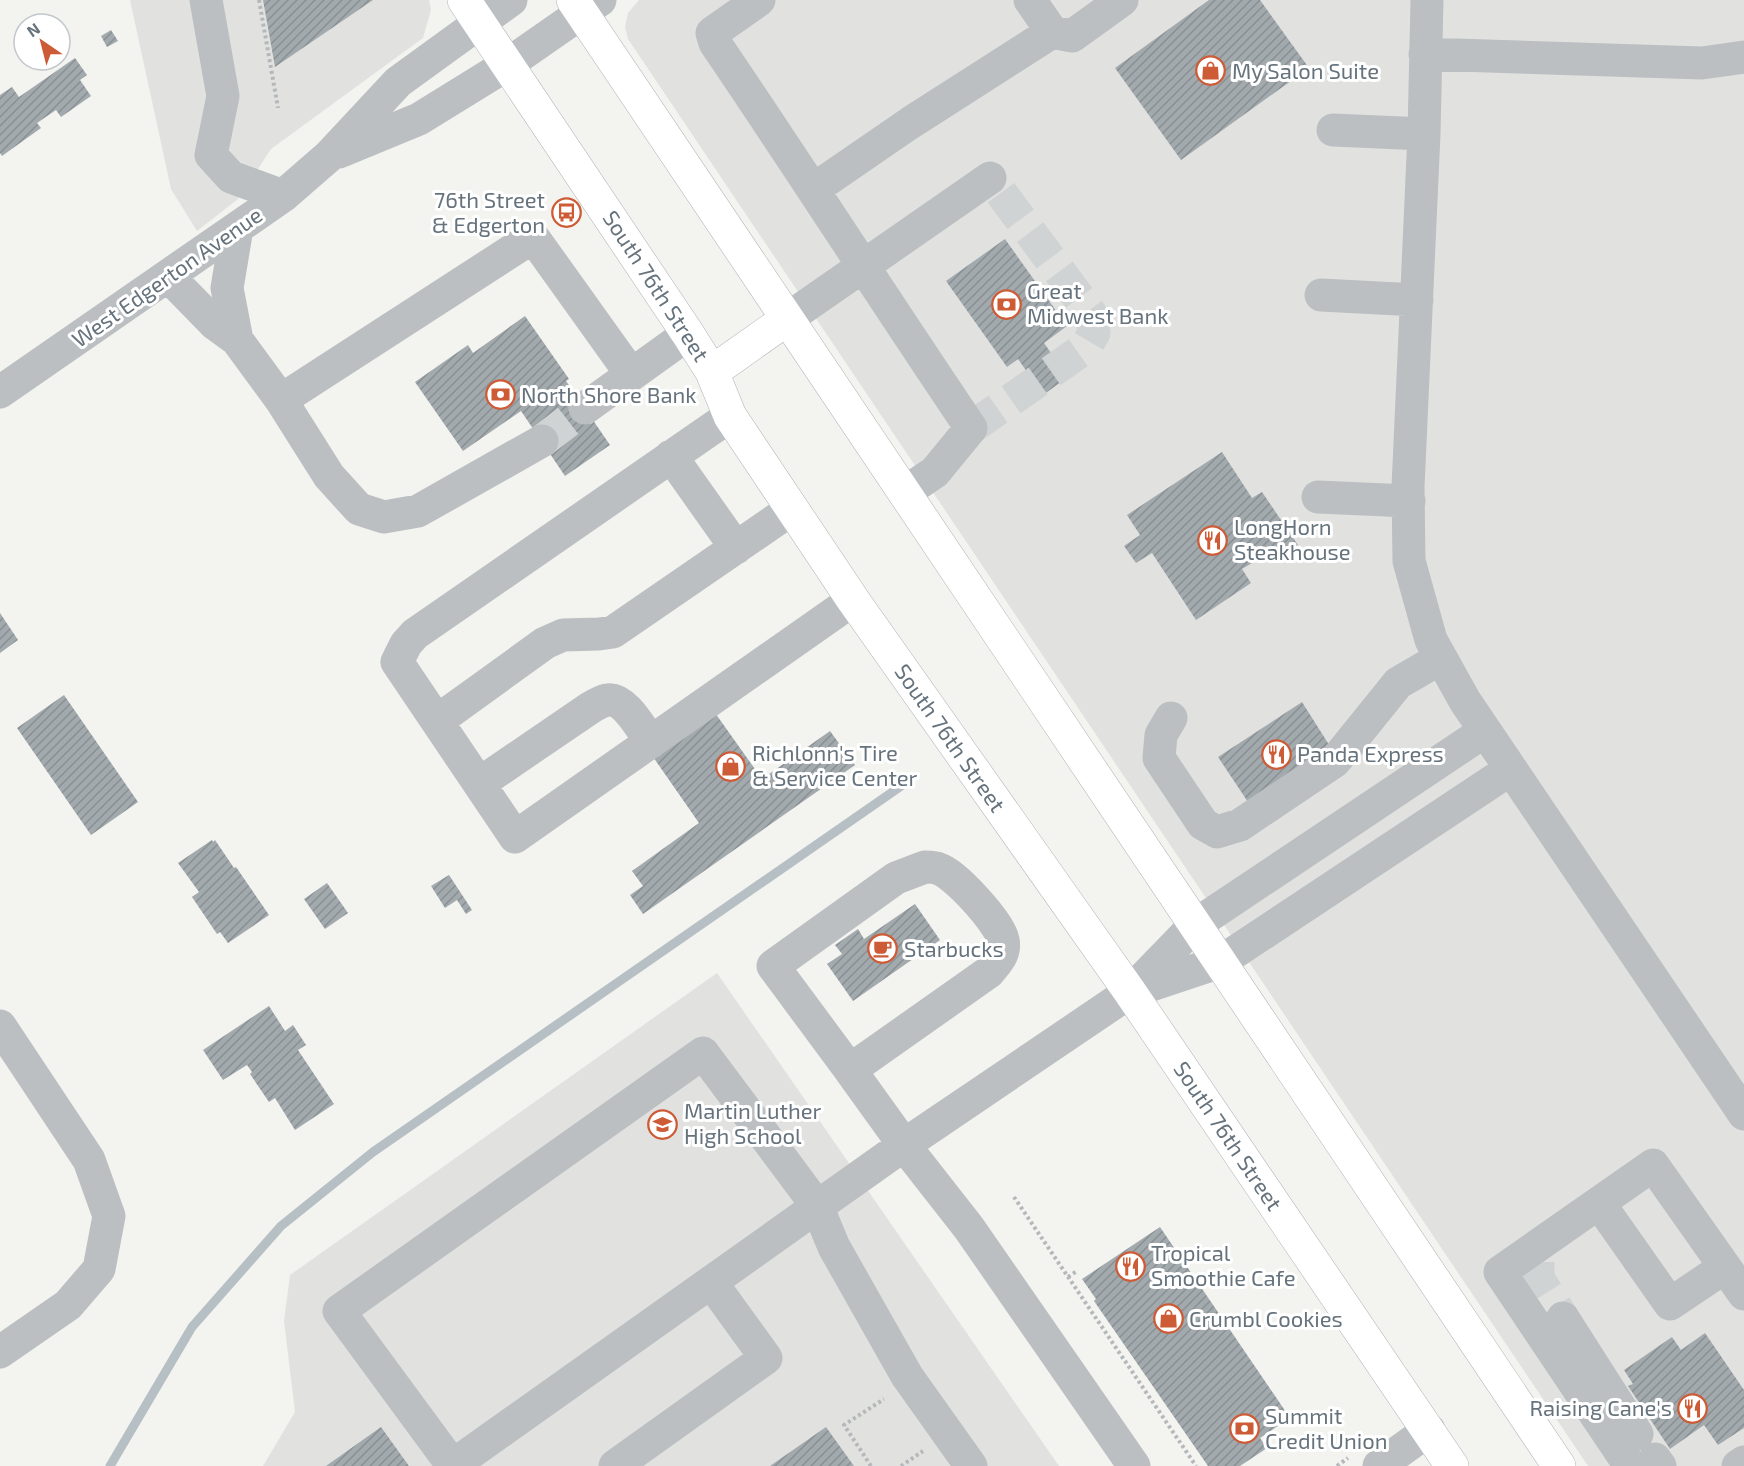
<svg xmlns="http://www.w3.org/2000/svg" width="1744" height="1466" font-family="'Exo 2',sans-serif">
	<style>
		.built { fill: #e1e2e0 }
		.lines { fill: none; stroke-linecap: round; stroke-linejoin: round }
		.stream { stroke: #b6bfc3; stroke-width: 9 }
		.building { fill: url(#building-hatch) }
		.minor-tunnel { stroke: #d0d3d3; stroke-width: 33; stroke-dasharray: 33 16; stroke-linecap: butt }
		.major-casing { stroke: #afb3b6; stroke-width: 34 }
		.path { stroke: #b5b8ba; stroke-width: 4; stroke-dasharray: 3 3; stroke-linecap: butt }
		.minor { stroke: #bbbfc1; stroke-width: 33 }
		.major { stroke: #fff; stroke-width: 33 }
		.labels { text-anchor: middle; stroke-width: 6; stroke-linejoin: round; paint-order: stroke }
		.poi-label { font-size: 22px; fill: #66737d; stroke: #fff; text-anchor: start }
		.street-label { font-size: 22px; fill: #66737d; stroke: #fff }
	</style>
	<defs>
		<pattern id="building-hatch" width="6" height="6" patternUnits="userSpaceOnUse" patternTransform="scale(1.5)"><rect width="6" height="6" fill="#a3aaae"/><path d="M-1 1l2-2M0 6l6-6M5 7l2-2" fill="none" stroke="#898f93"/></pattern>
	</defs>
	<rect width="100%" height="100%" fill="#f3f3f0"/>
	<path class="built" d="M 130,0 L 429,0 L 431,10 L 423,38 L 271,149 L 238,199 L 197,231 L 171,189 Z
		M 639,0 L 1744,0 L 1744,1466 L 1588,1466 L 628,39 L 625,27 L 628,13 Z
		M 717,973 L 1059,1466 L 263,1466 L 295,1412 L 284,1321 L 290,1275 Z"/>
	<g class="lines">
		<path class="stream" d="M 110,1466 L 192,1327 L 281,1226 L 373,1152 L 904,784"/>
	</g>
	<path class="building" d="M 263,0 L 373,0 L 275,67 Z
		M 1209,0 L 1260,0 L 1309,68 L 1181,160 L 1115,68 Z
		M 111,30 L 118,41 L 107,47 L 101,36 Z
		M 75,58 L 87,75 L 80,80 L 91,96 L 61,117 L 56,110 L 37,123 L 41,128 L 2,156 L 0,153 L 0,95 L 12,87 L 19,97 Z
		M 1005,239 L 1067,326 L 1044,343 L 1068,377 L 1043,395 L 1018,359 L 1007,367 L 946,281 Z
		M 525,316 L 569,379 L 566,381 L 610,445 L 565,476 L 521,411 L 463,451 L 415,382 L 468,345 L 473,353 Z
		M 1222,452 L 1252,498 L 1262,492 L 1298,545 L 1272,562 L 1267,554 L 1242,569 L 1251,583 L 1196,620 L 1152,553 L 1136,563 L 1124,546 L 1140,535 L 1127,515 Z
		M 0,613 L 18,640 L 0,653 Z
		M 64,695 L 138,802 L 91,835 L 17,728 Z
		M 1302,702 L 1333,751 L 1250,805 L 1218,757 Z
		M 713,710 L 762,779 L 830,731 L 855,765 L 643,914 L 630,895 L 643,886 L 632,871 L 699,823 L 651,754 Z
		M 212,840 L 213,842 L 215,840 L 234,868 L 236,867 L 269,915 L 228,943 L 220,932 L 217,934 L 192,897 L 199,892 L 178,863 Z
		M 449,875 L 472,910 L 466,914 L 457,900 L 445,908 L 431,886 Z
		M 327,883 L 348,913 L 325,929 L 304,899 Z
		M 915,904 L 940,940 L 853,1001 L 827,964 L 842,954 L 835,945 L 858,929 L 864,939 Z
		M 269,1006 L 285,1031 L 293,1025 L 306,1045 L 298,1050 L 334,1104 L 295,1130 L 275,1098 L 269,1102 L 250,1074 L 252,1072 L 247,1065 L 223,1080 L 203,1050 Z
		M 1160,1227 L 1290,1418 L 1260,1438 L 1267,1448 L 1240,1466 L 1208,1466 L 1094,1301 L 1096,1299 L 1082,1279 Z
		M 1705,1333 L 1744,1390 L 1744,1428 L 1718,1445 L 1704,1425 L 1670,1449 L 1628,1386 L 1633,1384 L 1624,1370 L 1672,1337 L 1681,1350 Z
		M 381,1427 L 409,1466 L 326,1466 Z
		M 826,1427 L 854,1466 L 770,1466 Z"/>
	<g class="lines">
		<path class="minor-tunnel" d="M 971,428 L 1085,348 L 1094,333 L 1091,314 L 990,178
			M 542,441 L 585,408
			M 1538,1262 L 1538,1278 L 1563,1318"/>
		<defs>
			<path id="major" d="M 464,0 L 688,334 L 712,372 L 730,416 L 853,600 L 1130,992 L 1452,1466
				M 573,0 L 1559,1466
				M 712,372 L 787,319"/>
		</defs>
		<use href="#major" class="major-casing"/>
		<path class="path" d="M 259,0 L 278,108
			M 1014,1197 L 1196,1466
			M 1068,1277 L 1077,1271
			M 871,1466 L 844,1425 L 884,1399
			M 901,1466 L 923,1451
			M 1337,1466 L 1348,1458"/>
		<path class="minor" d="M 206,0 L 223,96 L 211,155 L 231,177 L 283,196
			M 759,0 L 712,33 L 715,43 C 802,171 885,301 971,428 L 935,472 L 904,493
			M 1030,0 L 1052,32 L 1072,36 L 1122,0
			M 1427,0 L 1424,134 L 1408,487 L 1409,561 L 1431,640 L 1465,701 L 1744,1114
			M 1425,54 L 1702,63 L 1744,57
			M 1333,130 L 1424,134
			M 339,152 L 419,119 L 508,64 L 600,0
			M 814,189 L 910,123 L 1052,32
			M 169,277 L 215,324 L 237,340 L 281,400 L 329,476 L 359,509 L 384,517 L 418,511 L 542,441
			M 1321,295 L 1417,300
			M 787,319 L 990,178
			M 237,340 L 227,288 L 237,228
			M 0,392 L 283,196 L 329,156 L 398,82 L 511,0
			M 281,400 L 533,237 L 631,374
			M 585,408 L 688,334
			M 730,416 L 415,634 L 406,644 L 397,662 L 515,837 L 853,600
			M 671,456 L 736,548
			M 1318,497 L 1409,501
			M 1171,718 L 1161,735 L 1159,758 L 1203,824 L 1217,832 L 1240,825 L 1335,761 L 1398,683 L 1441,658
			M 437,721 L 545,643 L 563,635 L 599,634 L 613,632 L 792,509
			M 1485,731 L 1195,925 L 1130,992 L 1220,962 L 1511,769
			M 480,783 L 590,708 C 595,705 602,701 607,700 C 624,696 642,730 651,742
			M 925,867 C 929,867 935,867 939,869 C 955,874 1000,923 1003,940 C 1006,954 997,962 989,972 L 850,1070 L 773,966 L 896,878 Z
			M 0,1026 L 89,1160 L 109,1216 L 99,1269 L 68,1305 L 0,1352
			M 850,1070 L 904,1145 L 969,1228 L 1134,1466
			M 1599,1203 L 1670,1304 L 1725,1267
			M 1563,1318 L 1637,1434
			M 1655,1459 L 1660,1466
			M 452,1466 L 904,1145 L 1130,992
			M 453,1466 L 339,1311 L 703,1053 L 817,1206 L 834,1247 L 907,1376 L 971,1466
			M 615,1466 L 766,1358 L 711,1282
			M 1379,1466 L 1429,1430
			M 1630,1466 L 1500,1272 L 1653,1165 L 1744,1294
			M 1738,1466 L 1744,1462"/>
		<use href="#major" class="major"/>
	</g>
	<defs>
		<symbol id="shop-ring" viewBox="-11 -11 22 22"><circle r="9.5" fill="#fff" stroke="#cd5b36" stroke-width="1.5"/><path d="M-5-2.5h2.3a2.7 3.5 0 0 1 5.4 0H5L5.5 6h-11ZM-1.5-2.5h3a1.5 2.3 0 0 0-3 0Z" fill="#cd5b36"/></symbol>
		<symbol id="bus-ring" viewBox="-11 -11 22 22"><circle r="9.5" fill="#fff" stroke="#cd5b36" stroke-width="1.5"/><path d="M-5-6H5V4H4V6H2V4H-2V6H-4V4H-5ZM-3.5-4V0h7V-4ZM-3.5 1.2v1.5H-2V1.2ZM2 1.2v1.5H3.5V1.2Z" fill="#cd5b36"/></symbol>
		<symbol id="bank-ring" viewBox="-11 -11 22 22"><circle r="9.5" fill="#fff" stroke="#cd5b36" stroke-width="1.5"/><path d="M-6-4H6V4H-6ZM0-2.3a2.3 2.3 0 1 0 0 4.6a2.3 2.3 0 1 0 0-4.6Z" fill="#cd5b36"/></symbol>
		<symbol id="restaurant-ring" viewBox="-11 -11 22 22"><circle r="9.5" fill="#fff" stroke="#cd5b36" stroke-width="1.5"/><path d="M-5-6h1v4h1v-4h1v4h1v-4h1v5L-1.5 .5V6h-2V.5L-5-1ZM5-6V6H3V1.5H1.5Q1.5-4 5-6Z" fill="#cd5b36"/></symbol>
		<symbol id="cafe-ring" viewBox="-11 -11 22 22"><circle r="9.5" fill="#fff" stroke="#cd5b36" stroke-width="1.5"/><path d="M-5.5-4.5H6V0H3Q3 3.5 0 3.5H-2.5Q-5.5 3.5-5.5 0ZM3-3.2v2h1.7v-2ZM-6 4.5H4V6H-6Z" fill="#cd5b36"/></symbol>
		<symbol id="school-ring" viewBox="-11 -11 22 22"><circle r="9.5" fill="#fff" stroke="#cd5b36" stroke-width="1.5"/><path d="M0-5L7-2L0 1L-7-2ZM-4 1L0 2.5L4 1V4Q0 6-4 4Z" fill="#cd5b36"/></symbol>
	</defs>
	<g fill-rule="evenodd">
		<use href="#shop-ring" x="1194" y="54" width="33" height="33"/>
		<use href="#bus-ring" x="550" y="196" width="33" height="33"/>
		<use href="#bank-ring" x="990" y="288" width="33" height="33"/>
		<use href="#bank-ring" x="484" y="378" width="33" height="33"/>
		<use href="#restaurant-ring" x="1196" y="524" width="33" height="33"/>
		<use href="#restaurant-ring" x="1260" y="738" width="33" height="33"/>
		<use href="#shop-ring" x="714" y="750" width="33" height="33"/>
		<use href="#cafe-ring" x="866" y="932" width="33" height="33"/>
		<use href="#school-ring" x="646" y="1108" width="33" height="33"/>
		<use href="#restaurant-ring" x="1114" y="1250" width="33" height="33"/>
		<use href="#shop-ring" x="1152" y="1302" width="33" height="33"/>
		<use href="#restaurant-ring" x="1676" y="1392" width="33" height="33"/>
		<use href="#bank-ring" x="1228" y="1412" width="33" height="33"/>
	</g>
	<g class="labels">
		<g class="poi-label">
			<text x="1232" y="79">My Salon Suite</text>
			<text x="545" y="208" text-anchor="end">76th Street<tspan x="545" dy="25">&amp; Edgerton</tspan></text>
			<text x="1027" y="299">Great<tspan x="1027" dy="25">Midwest Bank</tspan></text>
			<text x="521" y="403">North Shore Bank</text>
			<text x="1234" y="535">LongHorn<tspan x="1234" dy="25">Steakhouse</tspan></text>
			<text x="752" y="761">Richlonn's Tire<tspan x="752" dy="25">&amp; Service Center</tspan></text>
			<text x="1297" y="762">Panda Express</text>
			<text x="904" y="957">Starbucks</text>
			<text x="684" y="1119">Martin Luther<tspan x="684" dy="25">High School</tspan></text>
			<text x="1151" y="1261">Tropical<tspan x="1151" dy="25">Smoothie Cafe</tspan></text>
			<text x="1189" y="1327">Crumbl Cookies</text>
			<text x="1672" y="1416" text-anchor="end">Raising Cane's</text>
			<text x="1265" y="1424">Summit<tspan x="1265" dy="25">Credit Union</tspan></text>
		</g>
		<g class="street-label">
			<text transform="translate(167 277) rotate(-35)" y="8">West Edgerton Avenue</text>
			<text transform="translate(656 286) rotate(57)" y="8">South 76th Street</text>
			<text transform="translate(950 738) rotate(55)" y="8">South 76th Street</text>
			<text transform="translate(1228 1136) rotate(56)" y="8">South 76th Street</text>
		</g>
	</g>
	<g transform="translate(42 42) rotate(325)"><circle r="28" fill="#ffffff" stroke="#c2c7cb" stroke-width="1.5"/>
	<path d="M0-4.5L10 22L0 15L-10 22Z" fill="#cd5b36"/>
	<text y="-9" font-size="16" font-weight="bold" text-anchor="middle" fill="#66737d">N</text>
	</g>
</svg>
